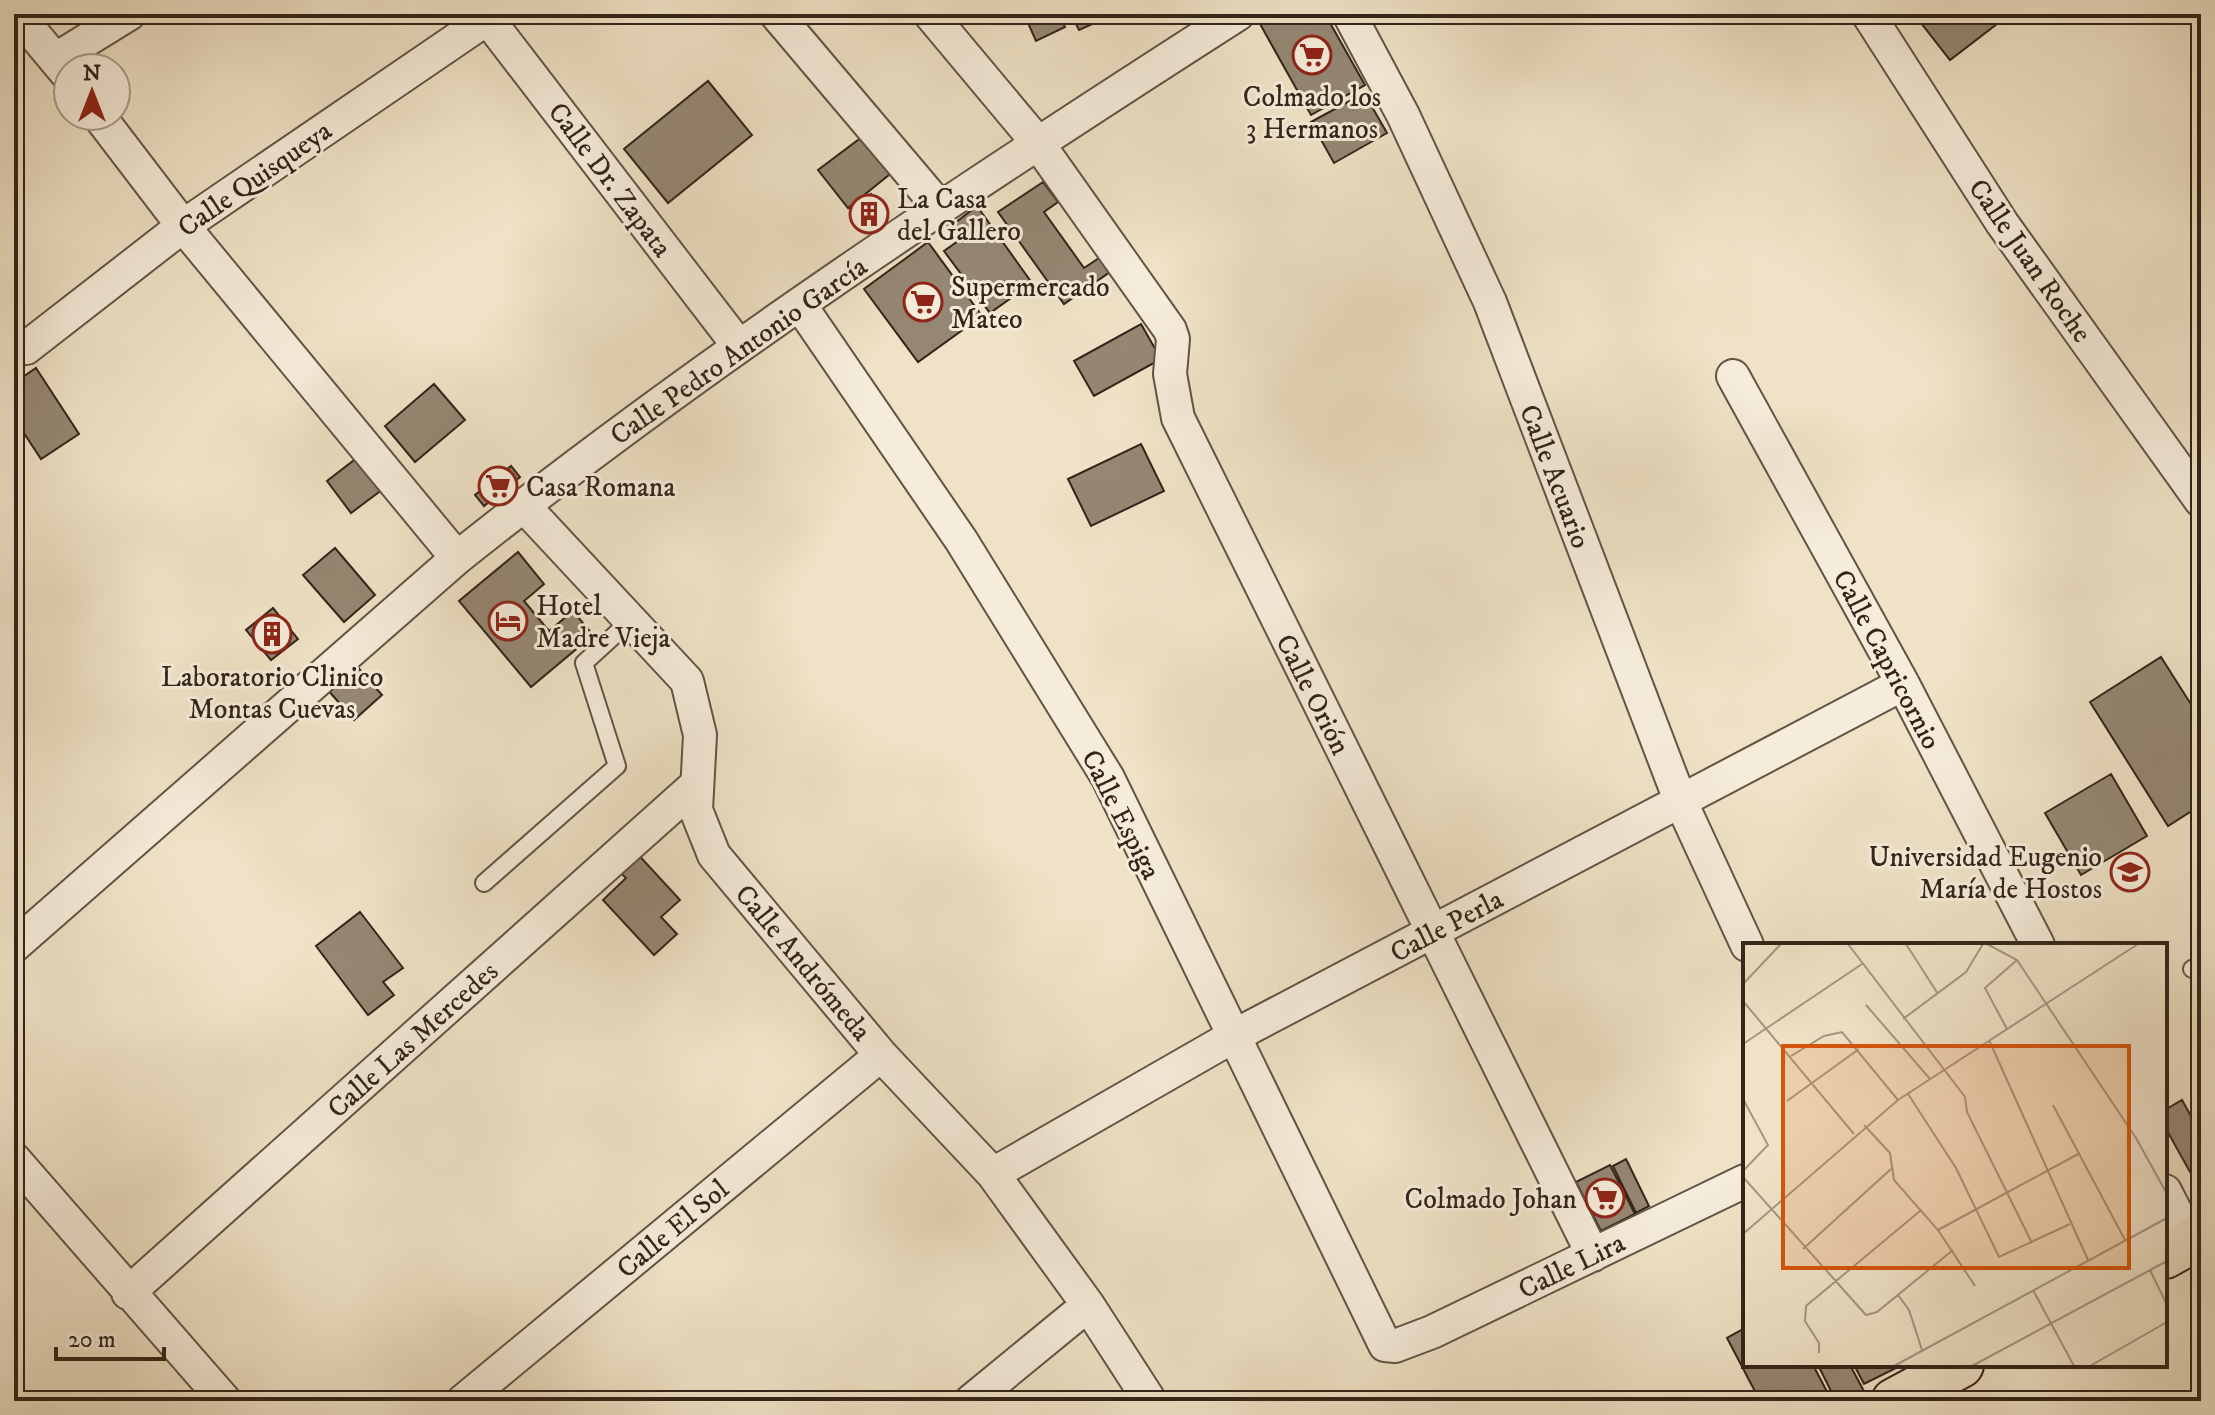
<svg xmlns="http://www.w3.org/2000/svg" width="2215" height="1415" font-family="'IM FELL DW Pica',serif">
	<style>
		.building { fill: #958773; stroke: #33241a; stroke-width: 2 }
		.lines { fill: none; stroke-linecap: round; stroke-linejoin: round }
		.lane-casing { stroke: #625445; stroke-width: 20 }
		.street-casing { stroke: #625445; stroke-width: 36 }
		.primary-casing { stroke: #33241a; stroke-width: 48 }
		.lane { stroke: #f5ecda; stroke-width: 16 }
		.street { stroke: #f5ecda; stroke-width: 32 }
		.primary { stroke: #efe2c6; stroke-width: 44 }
		.labels { text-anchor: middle; stroke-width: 6; stroke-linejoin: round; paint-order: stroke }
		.poi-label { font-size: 28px; fill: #33241a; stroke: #f5ecda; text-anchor: start }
		.street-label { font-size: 28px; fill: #33241a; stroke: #f5ecda }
		.inset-road { fill: none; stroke: #a49681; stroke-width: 2 }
		.view { fill: #d6540d; fill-opacity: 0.15; stroke: #d6540d; stroke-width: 4 }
		.inset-edge { fill: none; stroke: #33241a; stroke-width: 4 }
	</style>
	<rect width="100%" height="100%" fill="#efe2c6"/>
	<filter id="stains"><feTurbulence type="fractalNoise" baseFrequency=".0025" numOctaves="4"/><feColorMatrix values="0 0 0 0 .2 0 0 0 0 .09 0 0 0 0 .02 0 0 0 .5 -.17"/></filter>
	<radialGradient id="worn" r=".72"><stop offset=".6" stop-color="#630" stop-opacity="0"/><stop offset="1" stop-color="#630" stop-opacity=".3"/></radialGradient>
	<path class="building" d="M 1024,14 L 1059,14 L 1065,27 L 1036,41 Z
		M 1071,14 L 1115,14 L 1079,30 Z
		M 1278,14 L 1325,14 L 1365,85 L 1311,115 L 1260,24 Z
		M 1914,14 L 2010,14 L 1950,60 Z
		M 708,81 L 752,135 L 668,203 L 624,149 Z
		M 1364,93 L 1387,133 L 1334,163 L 1311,122 Z
		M 866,134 L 895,170 L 848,208 L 818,170 Z
		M 1043,182 L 1058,202 L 1044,212 L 1084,268 L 1099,258 L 1110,272 L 1064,304 L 998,212 Z
		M 871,194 L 888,218 L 869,233 L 850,209 Z
		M 977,206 L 1032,283 L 990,313 L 944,251 L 965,236 L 955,223 Z
		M 928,242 L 982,316 L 918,362 L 864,289 Z
		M 1141,324 L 1161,359 L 1094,396 L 1074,361 Z
		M 36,368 L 79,434 L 41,459 L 14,418 L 14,383 Z
		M 434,384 L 465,420 L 415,462 L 385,426 Z
		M 1141,444 L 1164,491 L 1091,526 L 1068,479 Z
		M 362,454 L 387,486 L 351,513 L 327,481 Z
		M 511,466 L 520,477 L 484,506 L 475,495 Z
		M 335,548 L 375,595 L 344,622 L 303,575 Z
		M 518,552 L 544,584 L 524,601 L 549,631 L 573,611 L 593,635 L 531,687 L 459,601 Z
		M 273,608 L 298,639 L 271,660 L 246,630 Z
		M 2161,657 L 2201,720 L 2201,805 L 2168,826 L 2090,702 Z
		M 355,664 L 382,695 L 354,720 L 327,689 Z
		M 2111,774 L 2147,836 L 2081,875 L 2045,813 Z
		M 633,849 L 680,900 L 661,917 L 677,934 L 654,955 L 603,900 L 626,878 L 614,866 Z
		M 360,912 L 403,968 L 383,982 L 394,995 L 368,1015 L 316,946 Z
		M 2182,1100 L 2201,1134 L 2201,1166 L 2190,1172 L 2165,1127 L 2165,1110 Z
		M 1626,1159 L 1649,1206 L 1636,1213 L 1613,1166 Z
		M 1610,1165 L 1635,1214 L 1601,1231 L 1576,1182 Z
		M 1745,1328 L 1745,1365 L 1813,1365 L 1832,1401 L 1760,1401 L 1727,1338 Z
		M 1818,1365 L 1850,1365 L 1866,1395 L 1853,1401 L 1836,1401 Z
		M 1854,1365 L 1897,1365 L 1898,1367 L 1864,1384 Z"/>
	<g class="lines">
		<defs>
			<path id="lane" d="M 484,883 L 617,766 L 584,663 L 630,621
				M 2192,969 L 2201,964"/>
			<path id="street" d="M 17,14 L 68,75
				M 484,14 L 738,345
				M 776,14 L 941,209
				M 930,14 L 1037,142 L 1170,330 L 1173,339 L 1170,374 L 1178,418 L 1593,1255
				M 1349,14 L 1403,115 L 1490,302 L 1680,800 L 1747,945
				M 1868,14 L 2002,223 L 2201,501
				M 56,59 L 129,14
				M 99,116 L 183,226 L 457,558
				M 800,305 L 961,540 L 1108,778 L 1385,1345 L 1395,1346 L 1432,1332 L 1745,1181
				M 26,348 L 183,226 L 488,18
				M 1733,376 L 1903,684 L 2038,945
				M 523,505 L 687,681 L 700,735 L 696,810 L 714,855 L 881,1055 L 993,1174 L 1088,1305 L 1150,1401
				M 14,946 L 457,558 C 705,360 971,185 1238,14
				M 14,1159 L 225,1401
				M 993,1174 L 1232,1037 L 1903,684
				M 2165,1191 L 2191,1242
				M 128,1293 L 696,785
				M 463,1401 L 881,1055
				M 971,1401 L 1088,1305"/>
			<path id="primary" d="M 2165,1256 L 2201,1236
				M 1894,1401 L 1961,1365"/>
		</defs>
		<use href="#lane" class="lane-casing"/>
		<use href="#street" class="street-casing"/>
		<use href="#primary" class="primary-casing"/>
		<use href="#lane" class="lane"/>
		<use href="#street" class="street"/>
		<use href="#primary" class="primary"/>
	</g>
	<defs>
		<symbol id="supermarket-ring" viewBox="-11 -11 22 22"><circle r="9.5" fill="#f5ecda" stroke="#8f2418" stroke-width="1.5"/><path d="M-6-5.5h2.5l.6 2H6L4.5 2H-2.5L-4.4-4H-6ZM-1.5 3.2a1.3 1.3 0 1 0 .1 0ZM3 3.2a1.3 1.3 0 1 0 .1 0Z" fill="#8f2418"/></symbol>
		<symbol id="building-ring" viewBox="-11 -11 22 22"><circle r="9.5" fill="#f5ecda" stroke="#8f2418" stroke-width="1.5"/><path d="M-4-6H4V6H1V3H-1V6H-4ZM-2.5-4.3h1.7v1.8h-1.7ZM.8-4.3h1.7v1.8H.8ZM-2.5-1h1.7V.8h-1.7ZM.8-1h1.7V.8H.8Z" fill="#8f2418"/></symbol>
		<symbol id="hotel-ring" viewBox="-11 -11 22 22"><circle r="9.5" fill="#f5ecda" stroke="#8f2418" stroke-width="1.5"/><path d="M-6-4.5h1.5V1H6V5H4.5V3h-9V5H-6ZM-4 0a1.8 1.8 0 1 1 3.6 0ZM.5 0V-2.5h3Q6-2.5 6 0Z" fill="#8f2418"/></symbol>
		<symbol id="university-ring" viewBox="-11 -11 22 22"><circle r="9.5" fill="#f5ecda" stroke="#8f2418" stroke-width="1.5"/><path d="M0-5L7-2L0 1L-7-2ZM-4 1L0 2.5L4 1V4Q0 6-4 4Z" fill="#8f2418"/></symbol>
	</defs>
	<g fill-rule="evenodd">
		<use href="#supermarket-ring" x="1290" y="33" width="44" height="44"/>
		<use href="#building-ring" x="847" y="192" width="44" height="44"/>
		<use href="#supermarket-ring" x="901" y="280" width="44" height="44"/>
		<use href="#supermarket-ring" x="476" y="464" width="44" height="44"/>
		<use href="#hotel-ring" x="486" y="599" width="44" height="44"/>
		<use href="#building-ring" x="250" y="612" width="44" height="44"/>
		<use href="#university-ring" x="2108" y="850" width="44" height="44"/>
		<use href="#supermarket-ring" x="1583" y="1176" width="44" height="44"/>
	</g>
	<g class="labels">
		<g class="poi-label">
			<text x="1312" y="106" text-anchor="middle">Colmado los<tspan x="1312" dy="32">3 Hermanos</tspan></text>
			<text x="897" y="208">La Casa<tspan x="897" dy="32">del Gallero</tspan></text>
			<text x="951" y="296">Supermercado<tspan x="951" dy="32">Mateo</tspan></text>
			<text x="526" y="496">Casa Romana</text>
			<text x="536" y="615">Hotel<tspan x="536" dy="32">Madre Vieja</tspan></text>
			<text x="272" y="686" text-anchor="middle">Laboratorio Clinico<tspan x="272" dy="32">Montas Cuevas</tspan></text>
			<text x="2102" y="866" text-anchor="end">Universidad Eugenio<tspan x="2102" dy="32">María de Hostos</tspan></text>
			<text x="1577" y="1208" text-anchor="end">Colmado Johan</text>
		</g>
		<g class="street-label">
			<text transform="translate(254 178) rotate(-35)" y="10">Calle Quisqueya</text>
			<text transform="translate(611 179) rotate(53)" y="10">Calle Dr. Zapata</text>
			<text transform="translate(2031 260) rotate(55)" y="10">Calle Juan Roche</text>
			<text transform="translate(738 350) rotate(-35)" y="10">Calle Pedro Antonio García</text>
			<text transform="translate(1556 476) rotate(69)" y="10">Calle Acuario</text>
			<text transform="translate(1888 659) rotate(62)" y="10">Calle Capricornio</text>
			<text transform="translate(1314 694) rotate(63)" y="10">Calle Orión</text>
			<text transform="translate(1122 814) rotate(63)" y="10">Calle Espiga</text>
			<text transform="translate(1446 925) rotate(-28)" y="10">Calle Perla</text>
			<text transform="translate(804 962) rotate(50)" y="10">Calle Andrómeda</text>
			<text transform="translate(412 1039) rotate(-42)" y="10">Calle Las Mercedes</text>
			<text transform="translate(672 1228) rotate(-40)" y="10">Calle El Sol</text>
			<text transform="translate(1571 1265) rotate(-26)" y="10">Calle Lira</text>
		</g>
	</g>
	<g transform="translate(1743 943)">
		<rect width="424" height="424" fill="#efe2c6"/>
		<path class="inset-road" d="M 105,1 L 222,154 L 224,169 L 289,300M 163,1 L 195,51M 244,1 L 274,17 L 393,195 L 424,251M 0,41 L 38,1M 0,58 L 111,191M 123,62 L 187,136M 160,76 L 223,29 L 240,1M 264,86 L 242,45 L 274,17M 246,97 L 345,317M 0,101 L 119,21M 48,113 L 81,93 L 99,89 L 155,157M 165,151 L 213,225 L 256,314 L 327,281M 0,156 L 25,202 L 0,228M 44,158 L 116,106M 310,162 L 382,297M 121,182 L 147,210 L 151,237 L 195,287 L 232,343M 0,234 L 123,372 L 134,369 L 210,307M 195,287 L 337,210M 0,291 L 155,157 L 395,1M 60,306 L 148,226M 407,327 L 424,362M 290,347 L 331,423M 155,352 L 166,367 L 179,407M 76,410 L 76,400 L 62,378 L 63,363 L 177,268M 151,423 L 424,275M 229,423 L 424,318M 347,423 L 424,379"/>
		<path class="view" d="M 40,103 L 386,103 L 386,325 L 40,325 Z"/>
		<rect width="424" height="424" class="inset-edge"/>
	</g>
	<rect width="2215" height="1415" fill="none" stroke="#efe2c6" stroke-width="48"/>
	<rect x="16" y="16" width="2183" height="1383" fill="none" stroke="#33241a" stroke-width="4"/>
	<rect x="24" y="24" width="2167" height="1367" fill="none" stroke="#33241a" stroke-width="2"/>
	<g transform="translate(92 92)"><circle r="38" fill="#f5ecda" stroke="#a79c8d" stroke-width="2"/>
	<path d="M0-6L14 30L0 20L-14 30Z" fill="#8f2418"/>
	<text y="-12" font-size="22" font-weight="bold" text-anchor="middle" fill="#33241a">N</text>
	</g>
	<path d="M56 1347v12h108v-12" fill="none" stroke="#33241a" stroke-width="4"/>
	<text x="68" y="1347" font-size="24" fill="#33241a" stroke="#f5ecda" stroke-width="6" paint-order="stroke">20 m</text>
	<rect width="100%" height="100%" filter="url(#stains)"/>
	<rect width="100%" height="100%" fill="url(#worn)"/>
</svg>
